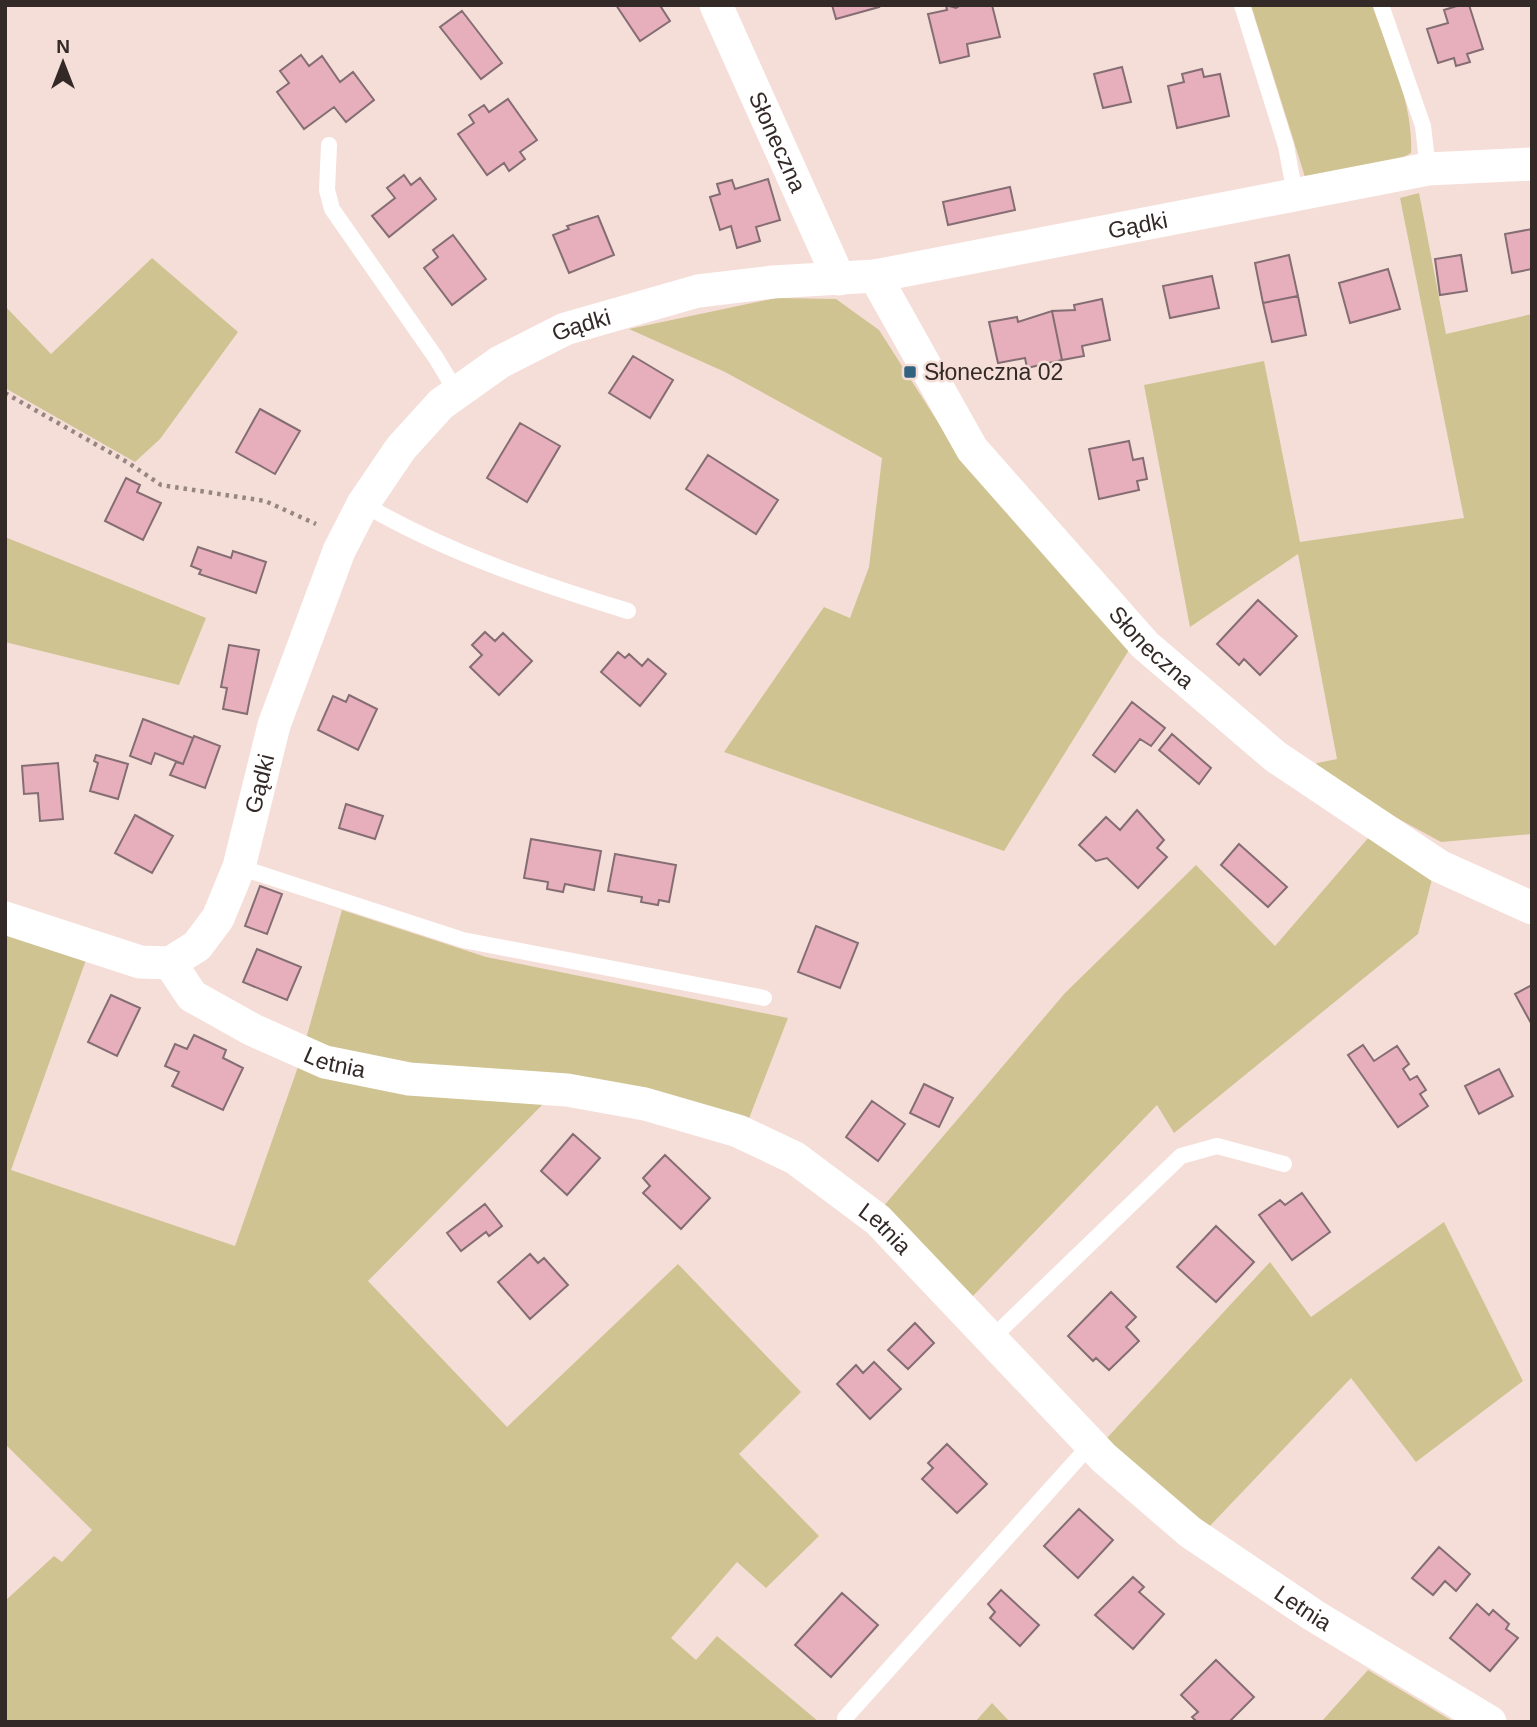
<svg xmlns="http://www.w3.org/2000/svg" width="1537" height="1727" font-family="Helvetica,sans-serif">
	<style>
		.green { fill: #cfc391 }
		.building { fill: #e7aebc; stroke: #846e73; stroke-width: 2 }
		.lines { fill: none; stroke-linecap: round; stroke-linejoin: round }
		.path { stroke: #968581; stroke-width: 4.5; stroke-dasharray: 3.5 5; stroke-linecap: butt }
		.service { stroke: #fff; stroke-width: 16 }
		.minor { stroke: #fff; stroke-width: 33 }
		.poi-dot { fill: #316380; stroke: #f6ded8; stroke-width: 2.5 }
		.labels { text-anchor: middle; stroke-width: 5; stroke-linejoin: round; paint-order: stroke }
		.street-label { font-size: 23px; fill: #332927; stroke: #f6ded8 }
		.poi-label { font-size: 23px; fill: #332927; stroke: #f6ded8; text-anchor: start }
	</style>
	<rect width="100%" height="100%" fill="#f6ded8"/>
	<path class="green" d="M 1251,5 L 1372,5 C 1388,51 1414,104 1411,153 L 1400,159 L 1305,177 Z
		M 1419,193 L 1446,334 L 1532,314 L 1532,834 L 1441,842 L 1309,770 L 1317,763 L 1337,759 L 1298,554 L 1190,627 L 1144,385 L 1264,361 L 1300,542 L 1464,518 L 1400,198 Z
		M 152,258 L 238,332 L 160,439 L 135,462 L 5,388 L 5,306 L 51,354 Z
		M 776,298 L 836,299 L 879,330 L 952,444 L 1129,650 L 1004,851 L 724,752 L 824,607 L 850,618 L 869,567 L 882,458 L 725,372 L 629,329 Z
		M 5,537 L 206,618 L 179,685 L 5,642 Z
		M 1369,837 L 1433,875 L 1418,934 L 1174,1133 L 1157,1105 L 970,1299 L 882,1208 L 1065,993 L 1196,865 L 1275,946 Z
		M 342,910 L 486,957 L 788,1018 L 748,1121 L 304,1046 Z
		M 5,935 L 87,957 L 11,1170 L 235,1246 L 299,1064 L 548,1099 L 368,1281 L 507,1427 L 678,1264 L 801,1392 L 739,1454 L 819,1536 L 766,1588 L 737,1562 L 671,1638 L 696,1660 L 717,1636 L 819,1722 L 5,1722 L 5,1601 L 54,1556 L 62,1562 L 92,1530 L 5,1444 Z
		M 1444,1222 L 1523,1381 L 1416,1462 L 1351,1378 L 1207,1529 L 1106,1439 L 1270,1262 L 1311,1317 Z
		M 1368,1670 L 1454,1722 L 1321,1722 Z
		M 992,1703 L 1010,1722 L 975,1722 Z"/>
	<path class="building" d="M 616,5 L 664,5 L 661,7 L 670,21 L 640,41 Z
		M 832,5 L 878,5 L 879,7 L 836,19 Z
		M 946,5 L 956,8 L 961,5 L 992,5 L 1000,37 L 967,44 L 969,56 L 940,63 L 928,14 L 947,10 Z
		M 1460,5 L 1469,5 L 1483,49 L 1467,54 L 1470,62 L 1456,66 L 1454,58 L 1438,63 L 1427,29 L 1448,23 L 1444,10 Z
		M 462,11 L 502,63 L 481,79 L 440,27 Z
		M 301,55 L 309,66 L 322,56 L 340,82 L 353,72 L 374,100 L 346,122 L 334,107 L 304,129 L 277,92 L 289,83 L 280,71 Z
		M 1122,67 L 1131,102 L 1103,108 L 1094,74 Z
		M 1202,69 L 1204,77 L 1220,74 L 1229,116 L 1177,128 L 1168,86 L 1184,82 L 1182,74 Z
		M 508,99 L 537,140 L 520,152 L 525,159 L 509,171 L 504,163 L 487,175 L 458,134 L 474,123 L 469,115 L 484,105 L 489,112 Z
		M 404,175 L 411,185 L 420,178 L 436,199 L 389,237 L 372,216 L 395,198 L 387,188 Z
		M 768,179 L 780,220 L 756,227 L 760,241 L 737,248 L 731,226 L 720,230 L 710,197 L 720,194 L 717,184 L 732,180 L 735,189 Z
		M 1010,187 L 1015,210 L 948,225 L 943,202 Z
		M 598,216 L 614,255 L 569,273 L 553,235 L 569,229 L 567,226 Z
		M 1532,229 L 1532,269 L 1512,273 L 1505,234 Z
		M 453,235 L 486,279 L 452,305 L 424,268 L 438,257 L 433,250 Z
		M 1289,255 L 1298,296 L 1263,303 L 1255,263 Z
		M 1461,255 L 1467,291 L 1440,295 L 1435,259 Z
		M 1388,269 L 1400,309 L 1350,323 L 1339,283 Z
		M 1212,276 L 1219,308 L 1170,318 L 1163,286 Z
		M 1298,296 L 1306,335 L 1272,342 L 1263,303 Z
		M 1102,299 L 1110,340 L 1082,346 L 1084,356 L 1062,360 L 1052,311 L 1075,310 L 1074,305 Z
		M 1052,311 L 1062,360 L 1027,368 L 1025,358 L 998,363 L 989,322 L 1017,317 L 1018,322 Z
		M 633,356 L 673,380 L 650,418 L 609,393 Z
		M 260,409 L 300,431 L 275,474 L 236,452 Z
		M 520,423 L 560,446 L 527,502 L 487,478 Z
		M 1129,441 L 1133,460 L 1143,458 L 1147,479 L 1137,481 L 1139,490 L 1099,499 L 1089,449 Z
		M 708,455 L 778,500 L 756,534 L 686,489 Z
		M 126,478 L 140,485 L 137,492 L 161,503 L 143,540 L 105,521 Z
		M 198,547 L 231,558 L 233,551 L 266,562 L 256,593 L 199,574 L 201,570 L 191,566 Z
		M 1258,600 L 1297,636 L 1260,675 L 1244,659 L 1239,665 L 1217,644 Z
		M 485,632 L 495,641 L 503,633 L 532,661 L 499,695 L 470,667 L 482,655 L 472,645 Z
		M 229,645 L 259,650 L 247,714 L 223,709 L 227,688 L 221,687 Z
		M 618,652 L 625,658 L 629,654 L 642,666 L 648,659 L 666,674 L 640,706 L 601,672 Z
		M 349,695 L 377,709 L 358,750 L 318,730 L 333,696 L 346,702 Z
		M 1132,702 L 1165,728 L 1151,746 L 1140,739 L 1115,772 L 1093,755 Z
		M 143,719 L 193,738 L 183,764 L 155,753 L 151,764 L 130,756 Z
		M 1172,734 L 1211,768 L 1199,784 L 1159,750 Z
		M 194,736 L 220,746 L 205,788 L 170,775 L 176,762 L 183,764 Z
		M 96,755 L 128,764 L 118,799 L 90,791 L 98,763 L 94,761 Z
		M 58,763 L 63,819 L 40,821 L 38,793 L 24,794 L 22,766 Z
		M 346,804 L 383,816 L 375,839 L 339,828 Z
		M 1137,810 L 1164,840 L 1157,848 L 1167,857 L 1138,888 L 1107,858 L 1096,861 L 1079,845 L 1106,817 L 1120,830 Z
		M 135,815 L 173,836 L 152,873 L 115,853 Z
		M 531,839 L 601,851 L 594,890 L 565,884 L 563,892 L 547,889 L 548,882 L 524,878 Z
		M 1239,844 L 1287,887 L 1268,907 L 1221,865 Z
		M 615,854 L 676,865 L 669,902 L 659,900 L 658,905 L 641,902 L 642,897 L 608,891 Z
		M 260,886 L 282,894 L 267,934 L 245,926 Z
		M 816,926 L 858,943 L 840,988 L 798,972 Z
		M 257,949 L 301,967 L 287,1000 L 243,982 Z
		M 1532,985 L 1532,1025 L 1515,994 Z
		M 111,995 L 140,1008 L 117,1056 L 88,1042 Z
		M 194,1035 L 226,1050 L 223,1058 L 243,1068 L 223,1110 L 172,1086 L 179,1072 L 165,1066 L 175,1044 L 187,1049 Z
		M 1363,1045 L 1374,1061 L 1397,1046 L 1409,1064 L 1403,1069 L 1410,1080 L 1417,1076 L 1426,1090 L 1420,1094 L 1428,1106 L 1398,1127 L 1348,1055 Z
		M 1499,1069 L 1513,1096 L 1479,1114 L 1465,1086 Z
		M 924,1084 L 953,1098 L 939,1127 L 910,1113 Z
		M 872,1101 L 905,1124 L 878,1161 L 846,1137 Z
		M 573,1134 L 600,1158 L 567,1195 L 541,1171 Z
		M 665,1155 L 710,1198 L 681,1229 L 643,1193 L 650,1186 L 643,1178 Z
		M 1302,1193 L 1330,1232 L 1292,1260 L 1259,1215 L 1280,1200 L 1285,1205 Z
		M 485,1204 L 502,1226 L 489,1236 L 486,1232 L 461,1251 L 447,1233 Z
		M 1216,1226 L 1254,1262 L 1216,1302 L 1177,1267 Z
		M 530,1254 L 538,1263 L 544,1258 L 568,1285 L 530,1319 L 498,1282 Z
		M 1111,1292 L 1136,1317 L 1126,1327 L 1139,1341 L 1109,1370 L 1096,1358 L 1093,1361 L 1068,1336 Z
		M 915,1323 L 934,1343 L 908,1369 L 888,1350 Z
		M 874,1362 L 901,1389 L 870,1419 L 837,1384 L 856,1365 L 863,1373 Z
		M 947,1444 L 987,1484 L 957,1513 L 922,1479 L 933,1468 L 928,1463 Z
		M 1079,1509 L 1113,1540 L 1078,1578 L 1044,1546 Z
		M 1439,1547 L 1470,1574 L 1456,1591 L 1445,1581 L 1433,1595 L 1412,1578 Z
		M 1133,1577 L 1144,1587 L 1139,1592 L 1164,1614 L 1133,1649 L 1095,1615 Z
		M 1001,1590 L 1039,1625 L 1020,1646 L 990,1618 L 995,1612 L 988,1604 Z
		M 842,1593 L 878,1625 L 831,1677 L 795,1645 Z
		M 1477,1604 L 1489,1615 L 1493,1610 L 1509,1624 L 1506,1629 L 1518,1638 L 1490,1671 L 1450,1638 Z
		M 1216,1660 L 1254,1697 L 1229,1722 L 1197,1722 L 1192,1717 L 1198,1712 L 1181,1695 Z"/>
	<g class="lines">
		<path class="path" d="M 5,393 L 127,462 L 161,485 L 265,501 L 316,524"/>
		<path class="service" d="M 1242,5 L 1286,146 L 1295,194
			M 1381,5 L 1423,126 L 1428,169
			M 329,145 L 327,190 L 332,209 L 436,358 L 457,393
			M 363,504 C 446,552 536,583 628,611
			M 239,867 L 463,940 L 764,998
			M 991,1339 L 1181,1156 L 1217,1146 L 1284,1164
			M 845,1718 L 1091,1444"/>
		<g class="minor">
			<path id="s1" d="M 716,5 L 839,279"/>
			<path id="s2" d="M 875,276 L 972,449 L 1145,645 L 1276,757 L 1439,866 L 1532,908"/>
			<path id="s3" d="M 5,918 L 140,962 L 170,963 L 197,946 L 218,918 L 239,867 L 274,725 L 339,551 L 363,504 L 401,448 L 441,404 L 500,362 L 565,329 L 698,291 L 773,282 L 875,276 L 1428,169 L 1532,164"/>
			<path id="s4" d="M 170,963 L 192,996 L 253,1030 L 325,1062 L 409,1079 L 567,1090 L 645,1104 L 738,1131 L 795,1158 L 878,1220 L 1104,1458 L 1190,1532 L 1313,1615 L 1490,1722"/>
		</g>
	</g>
	<rect class="poi-dot" x="903" y="365" width="14" height="14" rx="3.5"/>
	<g class="labels">
		<g class="street-label">
			<text dy="8" stroke="none"><textPath href="#s1" startOffset="150">Słoneczna</textPath></text>
			<text dy="8" stroke="none"><textPath href="#s3" startOffset="1535">Gądki</textPath></text>
			<text dy="8" stroke="none"><textPath href="#s3" startOffset="968">Gądki</textPath></text>
			<text dy="8" stroke="none"><textPath href="#s2" startOffset="466">Słoneczna</textPath></text>
			<text dy="8" stroke="none"><textPath href="#s3" startOffset="380">Gądki</textPath></text>
			<text dy="8" stroke="none"><textPath href="#s4" startOffset="198">Letnia</textPath></text>
			<text dy="8" stroke="none"><textPath href="#s4" startOffset="786">Letnia</textPath></text>
			<text dy="8" stroke="none"><textPath href="#s4" startOffset="1353">Letnia</textPath></text>
		</g>
		<g class="poi-label">
			<text x="924" y="380">Słoneczna 02</text>
		</g>
	</g>
	<rect width="1537" height="1727" fill="none" stroke="#332927" stroke-width="14"/>
	<g transform="translate(63 63)" stroke="#f6ded8" stroke-width="5" paint-order="stroke">
	<path d="M0-5L12 26L0 18L-12 26Z" fill="#332927"/>
	<text y="-10" font-size="19" font-weight="bold" text-anchor="middle" fill="#332927">N</text>
	</g>
</svg>
